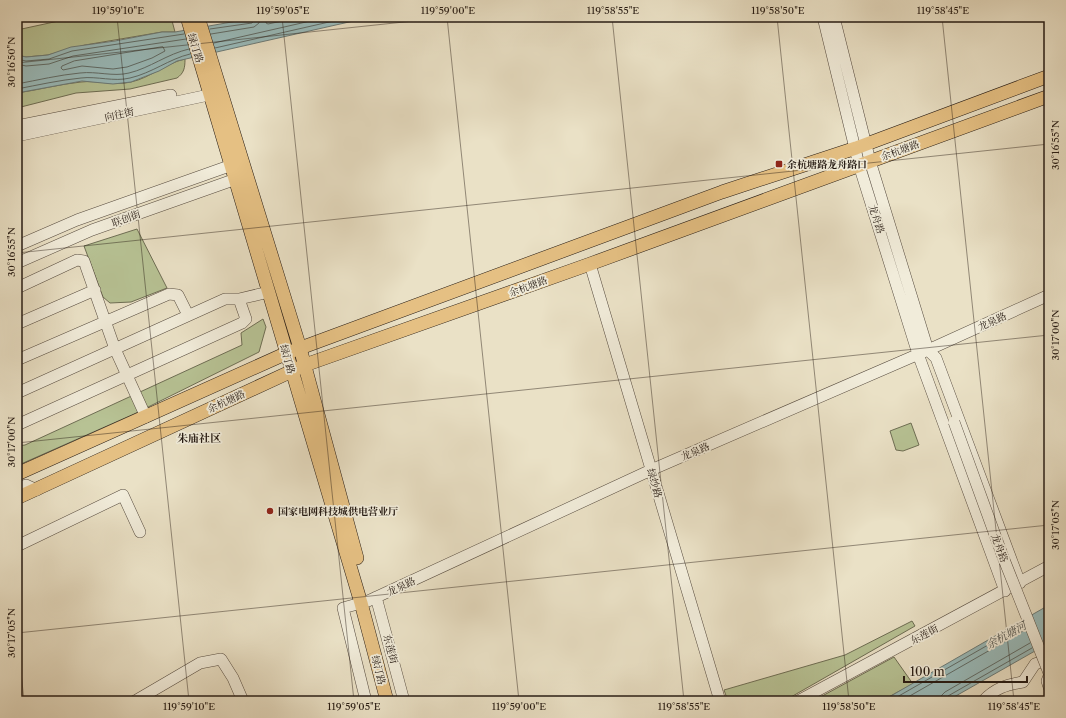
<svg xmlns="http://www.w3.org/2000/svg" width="1066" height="718" font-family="'Libre Caslon Text','Noto Serif SC',serif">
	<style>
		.green { fill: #b7c294; stroke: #6e6e54 }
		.water { fill: #9abcbc; stroke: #6c7c79 }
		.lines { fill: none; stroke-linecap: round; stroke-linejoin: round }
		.shore { stroke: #606c68; stroke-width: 1 }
		.minor-casing { stroke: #574c40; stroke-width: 12 }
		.major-casing { stroke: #261b14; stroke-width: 14 }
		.minor { stroke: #f1ecda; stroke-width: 11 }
		.major { stroke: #e5c083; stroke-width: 13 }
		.minor-bridge-casing { stroke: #574c40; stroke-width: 12; stroke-linecap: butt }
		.minor-bridge { stroke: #f1ecda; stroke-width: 11 }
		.ticks { fill: none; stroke: #261b14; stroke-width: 1; stroke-opacity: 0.45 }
		.poi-dot { fill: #8f2418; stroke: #f1ecda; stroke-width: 1.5 }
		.labels { text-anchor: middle; stroke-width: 3.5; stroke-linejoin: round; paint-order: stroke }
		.street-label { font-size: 10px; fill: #261b14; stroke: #f1ecda }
		.poi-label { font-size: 10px; font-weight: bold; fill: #261b14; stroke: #f1ecda; text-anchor: start }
		.neighbourhood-label { font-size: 11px; font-weight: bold; fill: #261b14; stroke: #f1ecda }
		.water-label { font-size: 11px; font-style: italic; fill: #4f534f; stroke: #f1ecda }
		.neatline { fill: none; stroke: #261b14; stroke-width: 1.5 }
		.ticks-label { font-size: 10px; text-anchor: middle; fill: #261b14 }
	</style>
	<rect width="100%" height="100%" fill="#eae1c6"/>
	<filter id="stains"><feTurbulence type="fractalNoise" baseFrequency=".005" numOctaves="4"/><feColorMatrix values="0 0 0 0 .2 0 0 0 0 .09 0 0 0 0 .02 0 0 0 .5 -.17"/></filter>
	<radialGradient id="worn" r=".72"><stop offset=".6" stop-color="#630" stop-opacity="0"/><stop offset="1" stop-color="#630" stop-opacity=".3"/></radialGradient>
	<path class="green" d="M 77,17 L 171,17 L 175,32 L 162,32 L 85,45 L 48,55 L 26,57 L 17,55 L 17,30 Z
		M 185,59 C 185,68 184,73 177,78 L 130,89 L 76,93 L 17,108 L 17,93 C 38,90 60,84 81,82 C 97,80 114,86 131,82 C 150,78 166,63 185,59 Z
		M 137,229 L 167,288 L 131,302 L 110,303 L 103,297 L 84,246 Z
		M 263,319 L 266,327 L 259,352 L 134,414 L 21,464 L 17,461 L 17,446 L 25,445 L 242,345 L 241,333 Z
		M 911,423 L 919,445 L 903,451 L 896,450 L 890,431 Z
		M 912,621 L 915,626 L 784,701 L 728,701 L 724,690 L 845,655 Z
		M 894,657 L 913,684 L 881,701 L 813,701 Z"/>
	<path class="water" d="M 260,17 L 371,17 L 177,61 L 159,71 L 131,82 L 113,84 L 82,81 L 17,93 L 17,55 L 26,57 L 48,55 L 71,47 L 115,41 L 162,32 L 175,32 Z
		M 1049,605 L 1049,643 L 947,701 L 882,701 Z"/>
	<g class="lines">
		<path class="shore" d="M 267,17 L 266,23 L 268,24 L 301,17
			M 210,29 L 252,23 L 256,17
			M 211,34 L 254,27 L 259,23 L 261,17
			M 214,43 L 328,17
			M 163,47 L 165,51 L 152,58 L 127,67 L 113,69 L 82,66 L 63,70 L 61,68 L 62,66 L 74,61 Z
			M 215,48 L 351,17
			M 17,59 L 26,61 L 49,59 L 72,51 L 184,34
			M 17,64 L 26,66 L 49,64 L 73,56 L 186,39
			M 17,84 C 38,80 59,75 80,73 C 97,71 113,77 129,73 C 150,68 167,54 189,49
			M 17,89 C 38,85 60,80 81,78 C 97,76 114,82 130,78 C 152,73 169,59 190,54
			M 890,701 L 1023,625
			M 901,701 L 1025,630
			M 941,701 L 941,696 L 945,692 L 1030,643
			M 946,701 L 948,696 L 1032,648"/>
		<defs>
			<path id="minor" d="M 823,17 L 859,165 L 918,354 L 1005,591
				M 834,17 L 870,161 L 928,350 L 936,358 L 1020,583
				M 17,126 L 171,95
				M 17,136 L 218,93
				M 17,246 L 77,220 L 232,165
				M 17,263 L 92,230 L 236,179
				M 590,264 L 720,701
				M 17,288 L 77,260 L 84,261 L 115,349 L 146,417
				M 17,324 L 95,290
				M 17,360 L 169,294 L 178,295 L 188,315
				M 17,393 L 225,299 L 239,299 L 269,292
				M 17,425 L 242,323 L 246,319 L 239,299
				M 17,489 L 26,485 L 37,490
				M 17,546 L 123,495 L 140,532
				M 376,597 L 404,701
				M 1049,676 L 1047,681 L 1049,687
				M 135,701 L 200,663 L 221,659 L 233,678 L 243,701
				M 366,701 L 343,608 L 368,601 L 651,470 L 928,350 L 1049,295
				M 798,701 L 1049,566
				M 983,701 C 995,688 1006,685 1023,682 L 1035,664 L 1049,659"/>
			<path id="major" d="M 187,17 L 361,603 L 387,701
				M 198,17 L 300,348 L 357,558
				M 17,474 L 287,353 L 722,192 L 856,148 L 1049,76
				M 17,498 L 305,365 L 590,264 L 1049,96"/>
		</defs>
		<use href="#minor" class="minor-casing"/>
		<use href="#major" class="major-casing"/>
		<use href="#minor" class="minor"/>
		<use href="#major" class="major"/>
		<defs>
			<path id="minor-bridge" d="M 954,422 L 1003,557 L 1049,673"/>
		</defs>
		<use href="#minor-bridge" class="minor-bridge-casing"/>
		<use href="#minor-bridge" class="minor-bridge"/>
	</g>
	<path class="ticks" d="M 117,17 L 189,701M 282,17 L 354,701M 447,17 L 519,701M 612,17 L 684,701M 777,17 L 849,701M 942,17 L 1014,701M 17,63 L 451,17M 17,253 L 1049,144M 17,443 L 1049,335M 17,633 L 1049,525M 17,634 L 24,701"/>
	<g class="poi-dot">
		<rect x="775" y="160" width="8" height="8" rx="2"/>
		<circle cx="270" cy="511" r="4"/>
	</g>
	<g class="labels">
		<g class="street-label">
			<text transform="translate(196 48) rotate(73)" y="4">绿汀路</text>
			<text transform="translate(119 114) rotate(-12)" y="4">向往街</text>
			<text transform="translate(900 150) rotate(-20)" y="4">余杭塘路</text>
			<text transform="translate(126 218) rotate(-20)" y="4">联创街</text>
			<text transform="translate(877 219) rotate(72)" y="4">龙舟路</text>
			<text transform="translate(528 286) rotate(-20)" y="4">余杭塘路</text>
			<text transform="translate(992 321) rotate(-24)" y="4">龙泉路</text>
			<text transform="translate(288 359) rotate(74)" y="4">绿汀路</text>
			<text transform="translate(226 401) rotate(-25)" y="4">余杭塘路</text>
			<text transform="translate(695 451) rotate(-23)" y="4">龙泉路</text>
			<text transform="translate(655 483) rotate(74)" y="4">绿纱路</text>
			<text transform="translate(1000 548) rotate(69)" y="4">龙舟路</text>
			<text transform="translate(401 586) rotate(-25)" y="4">龙泉路</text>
			<text transform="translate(924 634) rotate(-28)" y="4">东莲街</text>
			<text transform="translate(391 649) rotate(75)" y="4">东莲街</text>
			<text transform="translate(379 670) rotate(76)" y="4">绿汀路</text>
		</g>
		<g class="poi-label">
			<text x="787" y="168">余杭塘路龙舟路口</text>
			<text x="278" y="515">国家电网科技城供电营业厅</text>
		</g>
		<g class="neighbourhood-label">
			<text x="199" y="442">朱庙社区</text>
		</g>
		<g class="water-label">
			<text transform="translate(1006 635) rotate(-29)" y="4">余杭塘河</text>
		</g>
	</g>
	<rect width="1066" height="718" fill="none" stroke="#eae1c6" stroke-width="44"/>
	<path d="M904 676v6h123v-6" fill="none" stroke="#261b14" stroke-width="2"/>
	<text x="910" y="676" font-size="12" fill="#261b14" stroke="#f1ecda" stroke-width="3" paint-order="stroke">100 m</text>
	<rect x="22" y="22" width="1022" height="674" class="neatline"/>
	<g class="ticks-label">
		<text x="118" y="14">119°59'10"E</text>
		<text x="283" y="14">119°59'05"E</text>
		<text x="448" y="14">119°59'00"E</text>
		<text x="613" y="14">119°58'55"E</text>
		<text x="778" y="14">119°58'50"E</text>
		<text x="943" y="14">119°58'45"E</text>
		<text transform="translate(11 62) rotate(-90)" y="4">30°16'50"N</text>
		<text transform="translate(1055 145) rotate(-90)" y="4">30°16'55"N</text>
		<text transform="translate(11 252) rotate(-90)" y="4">30°16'55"N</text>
		<text transform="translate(1055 335) rotate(-90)" y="4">30°17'00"N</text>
		<text transform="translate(11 442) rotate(-90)" y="4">30°17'00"N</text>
		<text transform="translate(1055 525) rotate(-90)" y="4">30°17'05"N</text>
		<text transform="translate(11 633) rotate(-90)" y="4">30°17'05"N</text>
		<text x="189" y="710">119°59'10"E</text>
		<text x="354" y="710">119°59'05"E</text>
		<text x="519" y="710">119°59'00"E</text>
		<text x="684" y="710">119°58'55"E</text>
		<text x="849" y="710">119°58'50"E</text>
		<text x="1014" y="710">119°58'45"E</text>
	</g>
	<rect width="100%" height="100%" filter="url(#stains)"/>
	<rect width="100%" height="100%" fill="url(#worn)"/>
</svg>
